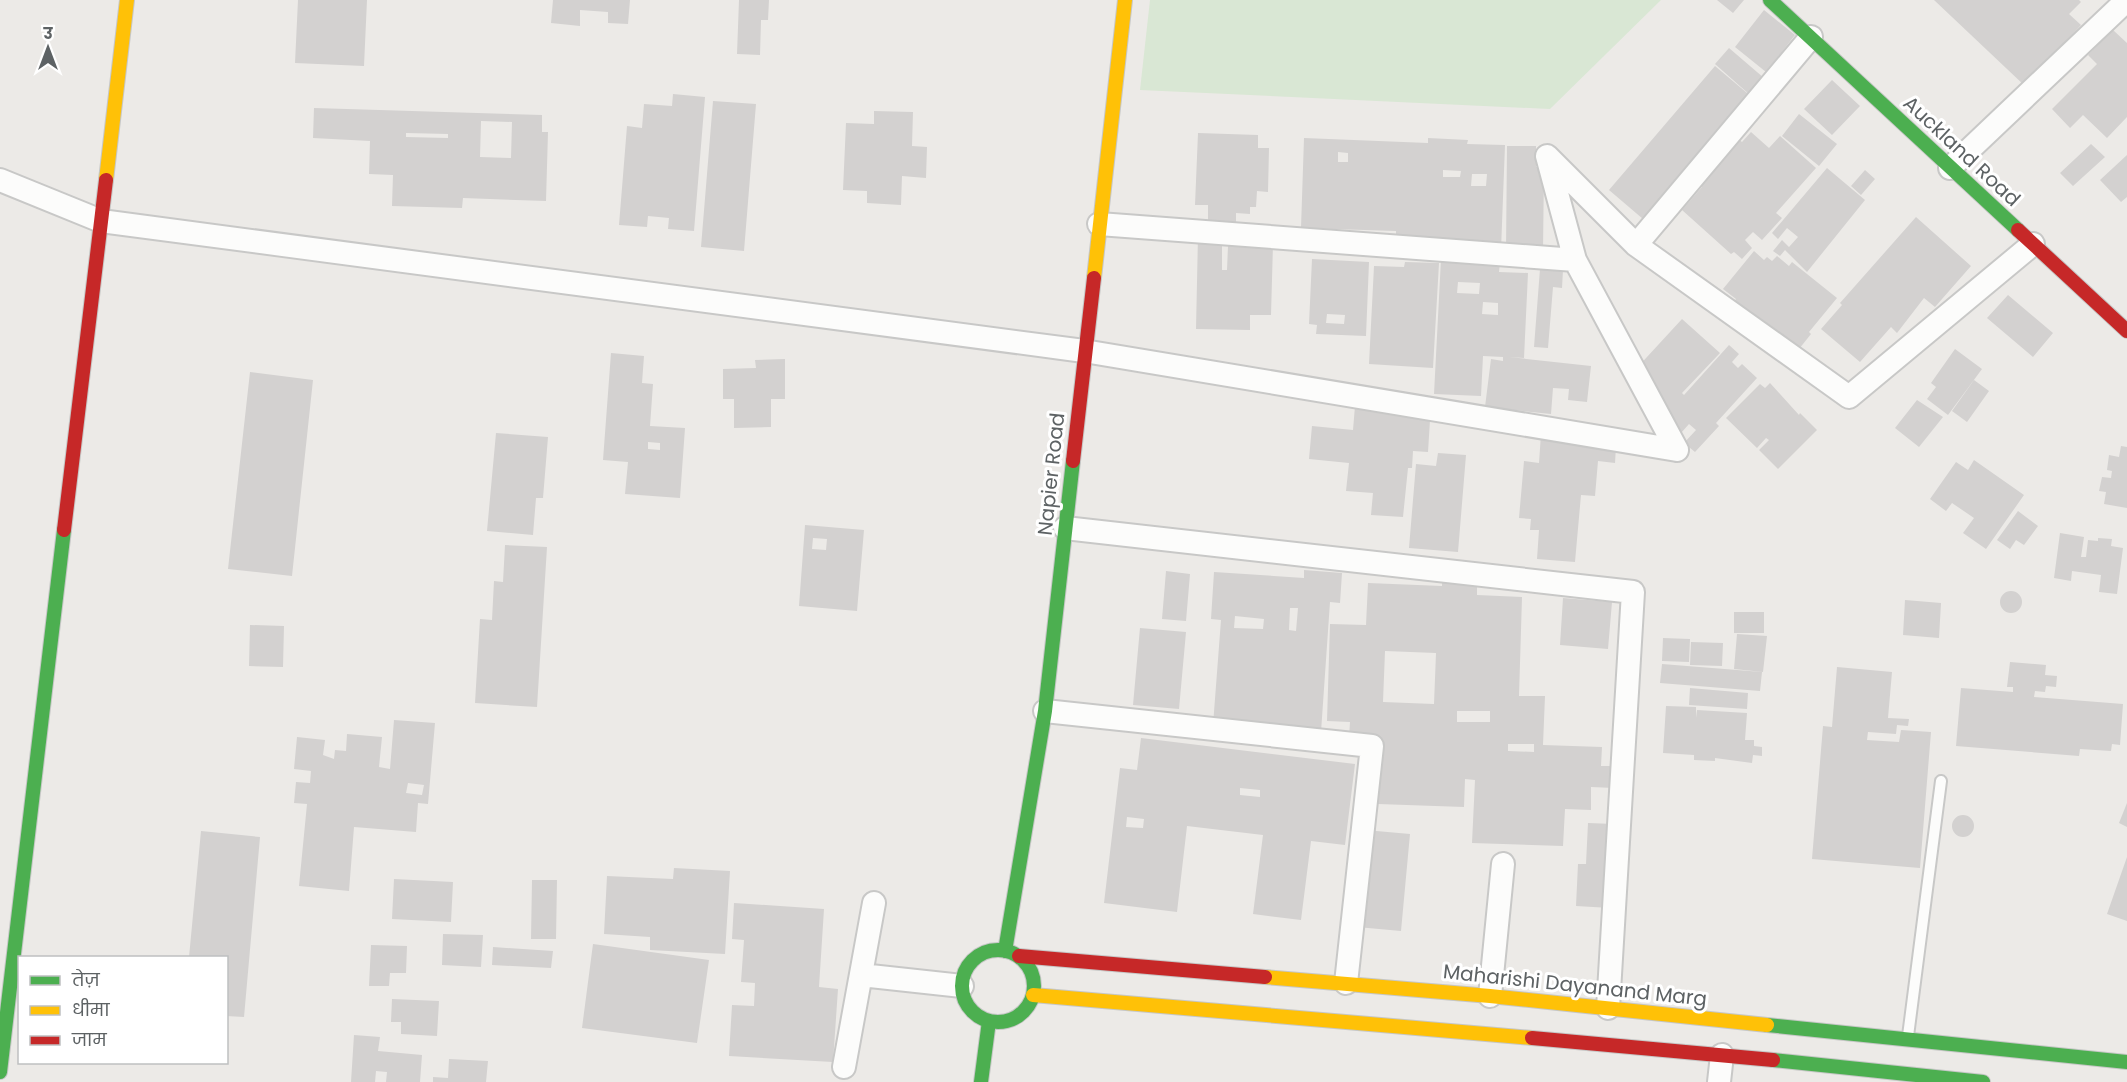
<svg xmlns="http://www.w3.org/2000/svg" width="2127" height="1082" font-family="Poppins,'Noto Sans Devanagari',sans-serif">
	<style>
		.green { fill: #d9e7d4 }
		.building { fill: #d3d1d0; fill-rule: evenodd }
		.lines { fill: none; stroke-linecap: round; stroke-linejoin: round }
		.lane-casing { stroke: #c8c8c7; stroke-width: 14 }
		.street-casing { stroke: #c8c8c7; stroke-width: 26 }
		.fast-casing { stroke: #c6c7c6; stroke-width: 16 }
		.slow-casing { stroke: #c6c7c6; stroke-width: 16 }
		.jam-casing { stroke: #c6c7c6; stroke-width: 16 }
		.lane { stroke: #fcfcfb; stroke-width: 10 }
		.street { stroke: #fcfcfb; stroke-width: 22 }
		.fast { stroke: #4caf50; stroke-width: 14 }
		.slow { stroke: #ffc107; stroke-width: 14 }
		.jam { stroke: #c62828; stroke-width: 14 }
		.labels { text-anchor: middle; stroke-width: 6; stroke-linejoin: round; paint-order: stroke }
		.street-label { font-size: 20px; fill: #5d6264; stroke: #fff }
	</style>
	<rect width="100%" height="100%" fill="#eceae7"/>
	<path class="green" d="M 1150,0 L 1661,0 L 1550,109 L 1140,90 Z"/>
	<path class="building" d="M 298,0 L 367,0 L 364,66 L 295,63 Z
		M 553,0 L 630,0 L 628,24 L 608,23 L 608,12 L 580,10 L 580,26 L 551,23 Z
		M 739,0 L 769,0 L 768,20 L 761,20 L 760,55 L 737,54 Z
		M 1717,0 L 1744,0 L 1733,13 Z
		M 1934,0 L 2079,0 L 2081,2 L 2069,14 L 2081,25 L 2025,86 Z
		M 1764,10 L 1795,35 L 1766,72 L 1735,47 Z
		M 2113,30 L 2127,43 L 2127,117 L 2107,138 L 2083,115 L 2070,128 L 2052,109 L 2097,64 L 2088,55 Z
		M 1729,48 L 1764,78 L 1750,95 L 1715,64 Z
		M 1715,66 L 1753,98 L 1655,215 L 1650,211 L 1643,219 L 1609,190 Z
		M 1832,80 L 1860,106 L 1832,135 L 1804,109 Z
		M 673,94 L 705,97 L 694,231 L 668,229 L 669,218 L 648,216 L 647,227 L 619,225 L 627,126 L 642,128 L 644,104 L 672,106 Z
		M 713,101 L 756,104 L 744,251 L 701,247 Z
		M 314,108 L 542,115 L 542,132 L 548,132 L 546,201 L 463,198 L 462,208 L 392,206 L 393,175 L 369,174 L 370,141 L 313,138 ZM 481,121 L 512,122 L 511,158 L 480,157 ZM 406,133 L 448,134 L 448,138 L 406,137 Z
		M 874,111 L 913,112 L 912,146 L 927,147 L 926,178 L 902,176 L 901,205 L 867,203 L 867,191 L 843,190 L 846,123 L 874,124 Z
		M 1799,114 L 1837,144 L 1819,166 L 1782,136 Z
		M 1751,132 L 1769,148 L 1780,136 L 1816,168 L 1776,213 L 1782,218 L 1762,240 L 1753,232 L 1745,240 L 1752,248 L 1742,259 L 1734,252 L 1731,254 L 1682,210 L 1702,187 L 1694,179 L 1734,135 L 1742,142 Z
		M 1198,133 L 1258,135 L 1258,148 L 1269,148 L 1268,192 L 1257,191 L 1256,207 L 1250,207 L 1250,214 L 1236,213 L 1236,222 L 1208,222 L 1208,205 L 1195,205 Z
		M 1304,138 L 1428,143 L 1428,138 L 1468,140 L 1467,144 L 1505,145 L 1501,250 L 1396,240 L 1396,231 L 1301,228 ZM 1338,152 L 1348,153 L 1348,162 L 1338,162 ZM 1443,170 L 1461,171 L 1460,177 L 1443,177 ZM 1472,174 L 1487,174 L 1486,186 L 1471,186 Z
		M 2091,144 L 2105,157 L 2073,186 L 2060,173 Z
		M 1507,146 L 1536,146 L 1536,167 L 1544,167 L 1543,251 L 1506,250 Z
		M 2127,155 L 2127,197 L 2121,202 L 2100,180 Z
		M 1827,168 L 1865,200 L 1807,272 L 1785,250 L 1780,256 L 1773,251 L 1782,240 L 1789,247 L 1798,237 L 1787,228 L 1778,239 L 1772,233 Z
		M 1865,170 L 1875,179 L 1861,195 L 1851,186 Z
		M 1916,217 L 1971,266 L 1935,307 L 1924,298 L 1897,333 L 1891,327 L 1860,362 L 1821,329 L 1842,305 L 1840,303 Z
		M 1198,235 L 1273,244 L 1271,315 L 1250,315 L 1250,330 L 1196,329 ZM 1222,246 L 1228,246 L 1227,270 L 1222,270 Z
		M 1754,251 L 1764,260 L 1767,257 L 1772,261 L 1777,256 L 1789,266 L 1792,262 L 1837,298 L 1809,332 L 1811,334 L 1795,354 L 1733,303 L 1736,299 L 1723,289 Z
		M 1312,259 L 1369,262 L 1366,336 L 1316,334 L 1317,325 L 1309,324 ZM 1327,314 L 1345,315 L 1344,324 L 1326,323 Z
		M 1441,259 L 1500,262 L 1499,272 L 1528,273 L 1524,358 L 1509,357 L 1591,366 L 1587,402 L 1568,400 L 1569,389 L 1553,388 L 1551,414 L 1485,407 L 1491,359 L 1503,361 L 1503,357 L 1483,356 L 1481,396 L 1434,394 ZM 1458,282 L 1480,283 L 1479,294 L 1457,293 ZM 1483,302 L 1498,303 L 1498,315 L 1482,314 Z
		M 1405,262 L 1439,263 L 1433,368 L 1369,364 L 1374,266 L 1404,267 Z
		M 1540,269 L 1563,270 L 1562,288 L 1553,287 L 1548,348 L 1534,347 Z
		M 2008,295 L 2053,333 L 2033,357 L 1987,318 Z
		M 1682,319 L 1720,353 L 1682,393 L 1684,395 L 1729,345 L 1739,354 L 1732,362 L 1738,368 L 1742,364 L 1757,378 L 1716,423 L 1719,426 L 1695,452 L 1684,443 L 1696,430 L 1689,424 L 1681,433 L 1635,370 Z
		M 1955,349 L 1982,369 L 1948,415 L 1927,399 L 1936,387 L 1931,383 Z
		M 611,353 L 644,356 L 642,383 L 653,384 L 650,426 L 685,428 L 680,498 L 625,494 L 628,462 L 603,460 ZM 648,442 L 660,443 L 660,450 L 648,449 Z
		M 785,359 L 785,399 L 771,399 L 771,427 L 734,428 L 734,399 L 723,399 L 723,369 L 756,368 L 755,360 Z
		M 250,372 L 313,380 L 292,576 L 228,569 Z
		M 1974,380 L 1989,391 L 1967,422 L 1952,411 Z
		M 1770,383 L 1799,415 L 1800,413 L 1817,430 L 1778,469 L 1759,450 L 1769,440 L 1766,438 L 1757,448 L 1726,418 L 1760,384 L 1765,388 Z
		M 1917,400 L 1943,417 L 1919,447 L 1895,428 Z
		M 1355,406 L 1417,411 L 1416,419 L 1430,420 L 1428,452 L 1413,451 L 1412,468 L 1408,468 L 1403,517 L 1371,515 L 1373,493 L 1346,491 L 1349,463 L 1309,459 L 1312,426 L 1353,430 Z
		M 1617,430 L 1615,463 L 1598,461 L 1595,496 L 1581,495 L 1575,562 L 1537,559 L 1539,530 L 1530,530 L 1531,519 L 1519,518 L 1524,461 L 1539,463 L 1541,434 Z
		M 496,433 L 548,437 L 543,498 L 536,498 L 533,535 L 487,531 Z
		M 2121,446 L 2127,447 L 2127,508 L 2104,504 L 2106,492 L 2099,491 L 2102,477 L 2111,478 L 2112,471 L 2107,470 L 2109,455 L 2119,457 Z
		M 1438,453 L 1466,455 L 1458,552 L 1409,548 L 1416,464 L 1436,466 Z
		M 1974,460 L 2024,495 L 1986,549 L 1963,533 L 1974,518 L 1952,503 L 1946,511 L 1930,499 L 1956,462 L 1968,470 Z
		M 2018,511 L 2038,526 L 2024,545 L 2016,540 L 2010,549 L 1997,540 Z
		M 805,525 L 864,530 L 857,611 L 799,606 ZM 813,538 L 827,539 L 826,550 L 812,549 Z
		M 2060,533 L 2084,537 L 2081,557 L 2086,557 L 2088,540 L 2098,541 L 2098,538 L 2112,539 L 2111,546 L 2123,548 L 2117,594 L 2099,592 L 2101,575 L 2072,571 L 2071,581 L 2054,578 Z
		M 505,545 L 547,547 L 537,707 L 475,703 L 480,619 L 492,620 L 494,581 L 503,582 Z
		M 1304,570 L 1342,573 L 1340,603 L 1330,602 L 1321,732 L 1213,725 L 1221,620 L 1211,619 L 1214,572 L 1304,578 ZM 1290,608 L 1298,608 L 1296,631 L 1289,630 ZM 1235,616 L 1264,619 L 1263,629 L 1234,628 Z
		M 1166,571 L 1190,574 L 1186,621 L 1162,619 Z
		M 1442,580 L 1477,581 L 1477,595 L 1522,597 L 1519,696 L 1545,696 L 1543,745 L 1602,747 L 1601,766 L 1615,766 L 1614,788 L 1591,787 L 1591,810 L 1565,809 L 1563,846 L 1472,843 L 1475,780 L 1465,779 L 1464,807 L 1378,804 L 1380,739 L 1349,738 L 1350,722 L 1327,721 L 1330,624 L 1366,625 L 1368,583 L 1442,586 ZM 1385,651 L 1436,653 L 1434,704 L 1383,702 ZM 1457,711 L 1490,711 L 1490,722 L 1457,722 ZM 1508,744 L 1534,744 L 1534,752 L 1508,751 Z
		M2000 602a11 11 0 1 1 22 0a11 11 0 1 1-22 0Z
		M 1563,598 L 1612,602 L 1608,649 L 1560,645 Z
		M 1905,600 L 1941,603 L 1939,638 L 1903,635 Z
		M 1734,612 L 1764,612 L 1764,633 L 1734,633 Z
		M 250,625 L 284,626 L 283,667 L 249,666 Z
		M 1140,628 L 1186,632 L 1179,709 L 1133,705 Z
		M 1737,634 L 1767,636 L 1763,672 L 1734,669 Z
		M 1663,638 L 1690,639 L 1689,662 L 1662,661 Z
		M 1691,642 L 1723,643 L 1722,666 L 1690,665 Z
		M 2010,662 L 2046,665 L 2045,675 L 2057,676 L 2056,687 L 2046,686 L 2045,692 L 2035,691 L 2034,697 L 2123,704 L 2120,745 L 2112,744 L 2111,751 L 2080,749 L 2079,756 L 1956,746 L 1961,688 L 2013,692 L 2013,687 L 2007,687 Z
		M 1662,664 L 1762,672 L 1760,691 L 1660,683 Z
		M 1837,667 L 1892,672 L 1888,718 L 1909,719 L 1908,726 L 1897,725 L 1896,734 L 1868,732 L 1867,740 L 1899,742 L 1901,730 L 1931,732 L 1920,868 L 1812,859 L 1823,726 L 1832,727 Z
		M 1690,688 L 1748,693 L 1747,709 L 1689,705 Z
		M 1666,706 L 1696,707 L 1696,718 L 1697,710 L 1747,713 L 1745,740 L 1754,740 L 1754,746 L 1762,747 L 1762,756 L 1753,755 L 1752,763 L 1715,758 L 1715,761 L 1694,760 L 1694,755 L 1663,753 Z
		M 394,720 L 435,723 L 428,804 L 418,803 L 416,832 L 354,827 L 349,891 L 299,886 L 307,804 L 294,803 L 296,782 L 310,783 L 311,771 L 294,769 L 297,737 L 325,740 L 323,755 L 334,759 L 335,750 L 346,751 L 347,734 L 382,737 L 379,767 L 390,769 ZM 408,783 L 424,785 L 422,795 L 406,793 Z
		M 1141,738 L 1355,764 L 1345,845 L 1311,841 L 1301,920 L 1253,914 L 1263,835 L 1187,826 L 1177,912 L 1104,903 L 1120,768 L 1137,770 ZM 1240,788 L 1260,790 L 1260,797 L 1240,795 ZM 1127,817 L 1144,819 L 1143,828 L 1126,827 Z
		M 2127,803 L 2127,827 L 2119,823 Z
		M1952 826a11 11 0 1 1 22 0a11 11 0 1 1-22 0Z
		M 1588,823 L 1614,824 L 1610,908 L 1576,906 L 1578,864 L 1586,864 Z
		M 1365,830 L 1410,834 L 1401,931 L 1357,927 Z
		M 201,831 L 260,837 L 244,1017 L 226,1016 L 226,957 L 189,957 Z
		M 2127,857 L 2127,921 L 2107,914 Z
		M 674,868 L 730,871 L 725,954 L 650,950 L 650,937 L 604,934 L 607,876 L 673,879 Z
		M 394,879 L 453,882 L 451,922 L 392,919 Z
		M 532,880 L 557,880 L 556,939 L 531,939 Z
		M 734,903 L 824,909 L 819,987 L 838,989 L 833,1062 L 729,1056 L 732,1005 L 754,1006 L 755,983 L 741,982 L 744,940 L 732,939 Z
		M 443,934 L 483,935 L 481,967 L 442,965 Z
		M 593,944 L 709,960 L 697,1043 L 582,1028 Z
		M 371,945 L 407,946 L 406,973 L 390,973 L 389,986 L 369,986 Z
		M 493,947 L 553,951 L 551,968 L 492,965 Z
		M 392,999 L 439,1001 L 437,1036 L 401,1034 L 401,1022 L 391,1022 Z
		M 354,1035 L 380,1037 L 378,1051 L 422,1055 L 420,1082 L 386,1082 L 387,1072 L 376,1071 L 375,1082 L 351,1082 Z
		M 449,1059 L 488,1061 L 486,1082 L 433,1082 L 433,1077 L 448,1078 Z"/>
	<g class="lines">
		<defs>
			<path id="lane" d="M 1908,1036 L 1941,781"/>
			<path id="street" d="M 1950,168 L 2127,0
				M 0,180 L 101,221 L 1084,351 L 1677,450
				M 1099,224 L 1575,260
				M 1636,245 L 1811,37
				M 1677,450 L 1575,260 L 1547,156 L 1636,245 L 1849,397 L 2033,244
				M 1065,528 L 1633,592 L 1608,1008
				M 1045,711 L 1372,746 L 1346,983
				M 861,975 L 962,986
				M 1490,996 L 1503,864
				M 844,1067 L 874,903
				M 1719,1082 L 1722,1055"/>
			<path id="fast" d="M 1770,0 L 2018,230
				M962 986a36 36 0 1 1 72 0a36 36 0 1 1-72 0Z
				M 1005,951 L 1045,711 L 1073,461
				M 1767,1025 L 2127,1062
				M 1773,1060 L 1983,1082
				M 0,1072 L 64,530
				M 981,1082 L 989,1021"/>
			<path id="slow" d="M 106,180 L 127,0
				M 1094,278 L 1125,0
				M 1265,977 L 1490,996 L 1767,1025
				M 1033,995 L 1532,1038"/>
			<path id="jam" d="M 2018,230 L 2127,331
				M 1073,461 L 1094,278
				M 64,530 L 106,180
				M 1019,956 L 1265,977
				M 1532,1038 L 1773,1060"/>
		</defs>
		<use href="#lane" class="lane-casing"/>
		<use href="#street" class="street-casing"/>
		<use href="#fast" class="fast-casing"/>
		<use href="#slow" class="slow-casing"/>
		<use href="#jam" class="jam-casing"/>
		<use href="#lane" class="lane"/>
		<use href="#street" class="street"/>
		<use href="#fast" class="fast"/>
		<use href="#slow" class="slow"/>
		<use href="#jam" class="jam"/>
	</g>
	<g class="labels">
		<g class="street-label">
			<text transform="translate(1962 151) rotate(43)" y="7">Auckland Road</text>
			<text transform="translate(1051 474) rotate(-84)" y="7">Napier Road</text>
			<text transform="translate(1575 985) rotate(6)" y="7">Maharishi Dayanand Marg</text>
		</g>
	</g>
	<rect x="18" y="956" width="210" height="108" fill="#ffffff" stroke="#bec0c1" stroke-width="1.5"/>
	<rect x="30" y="976" width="30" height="9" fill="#4caf50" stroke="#bec0c1" stroke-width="1.5"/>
	<text x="72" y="986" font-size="18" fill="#5d6264">तेज़</text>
	<rect x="30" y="1006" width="30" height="9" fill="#ffc107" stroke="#bec0c1" stroke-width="1.5"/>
	<text x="72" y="1016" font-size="18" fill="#5d6264">धीमा</text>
	<rect x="30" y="1036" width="30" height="9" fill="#c62828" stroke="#bec0c1" stroke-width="1.5"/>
	<text x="72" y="1046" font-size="18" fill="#5d6264">जाम</text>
	<g transform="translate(48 48)" stroke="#ffffff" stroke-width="4.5" paint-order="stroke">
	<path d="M0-4.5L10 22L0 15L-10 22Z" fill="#5d6264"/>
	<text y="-9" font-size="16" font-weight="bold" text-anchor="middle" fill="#5d6264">उ</text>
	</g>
</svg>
